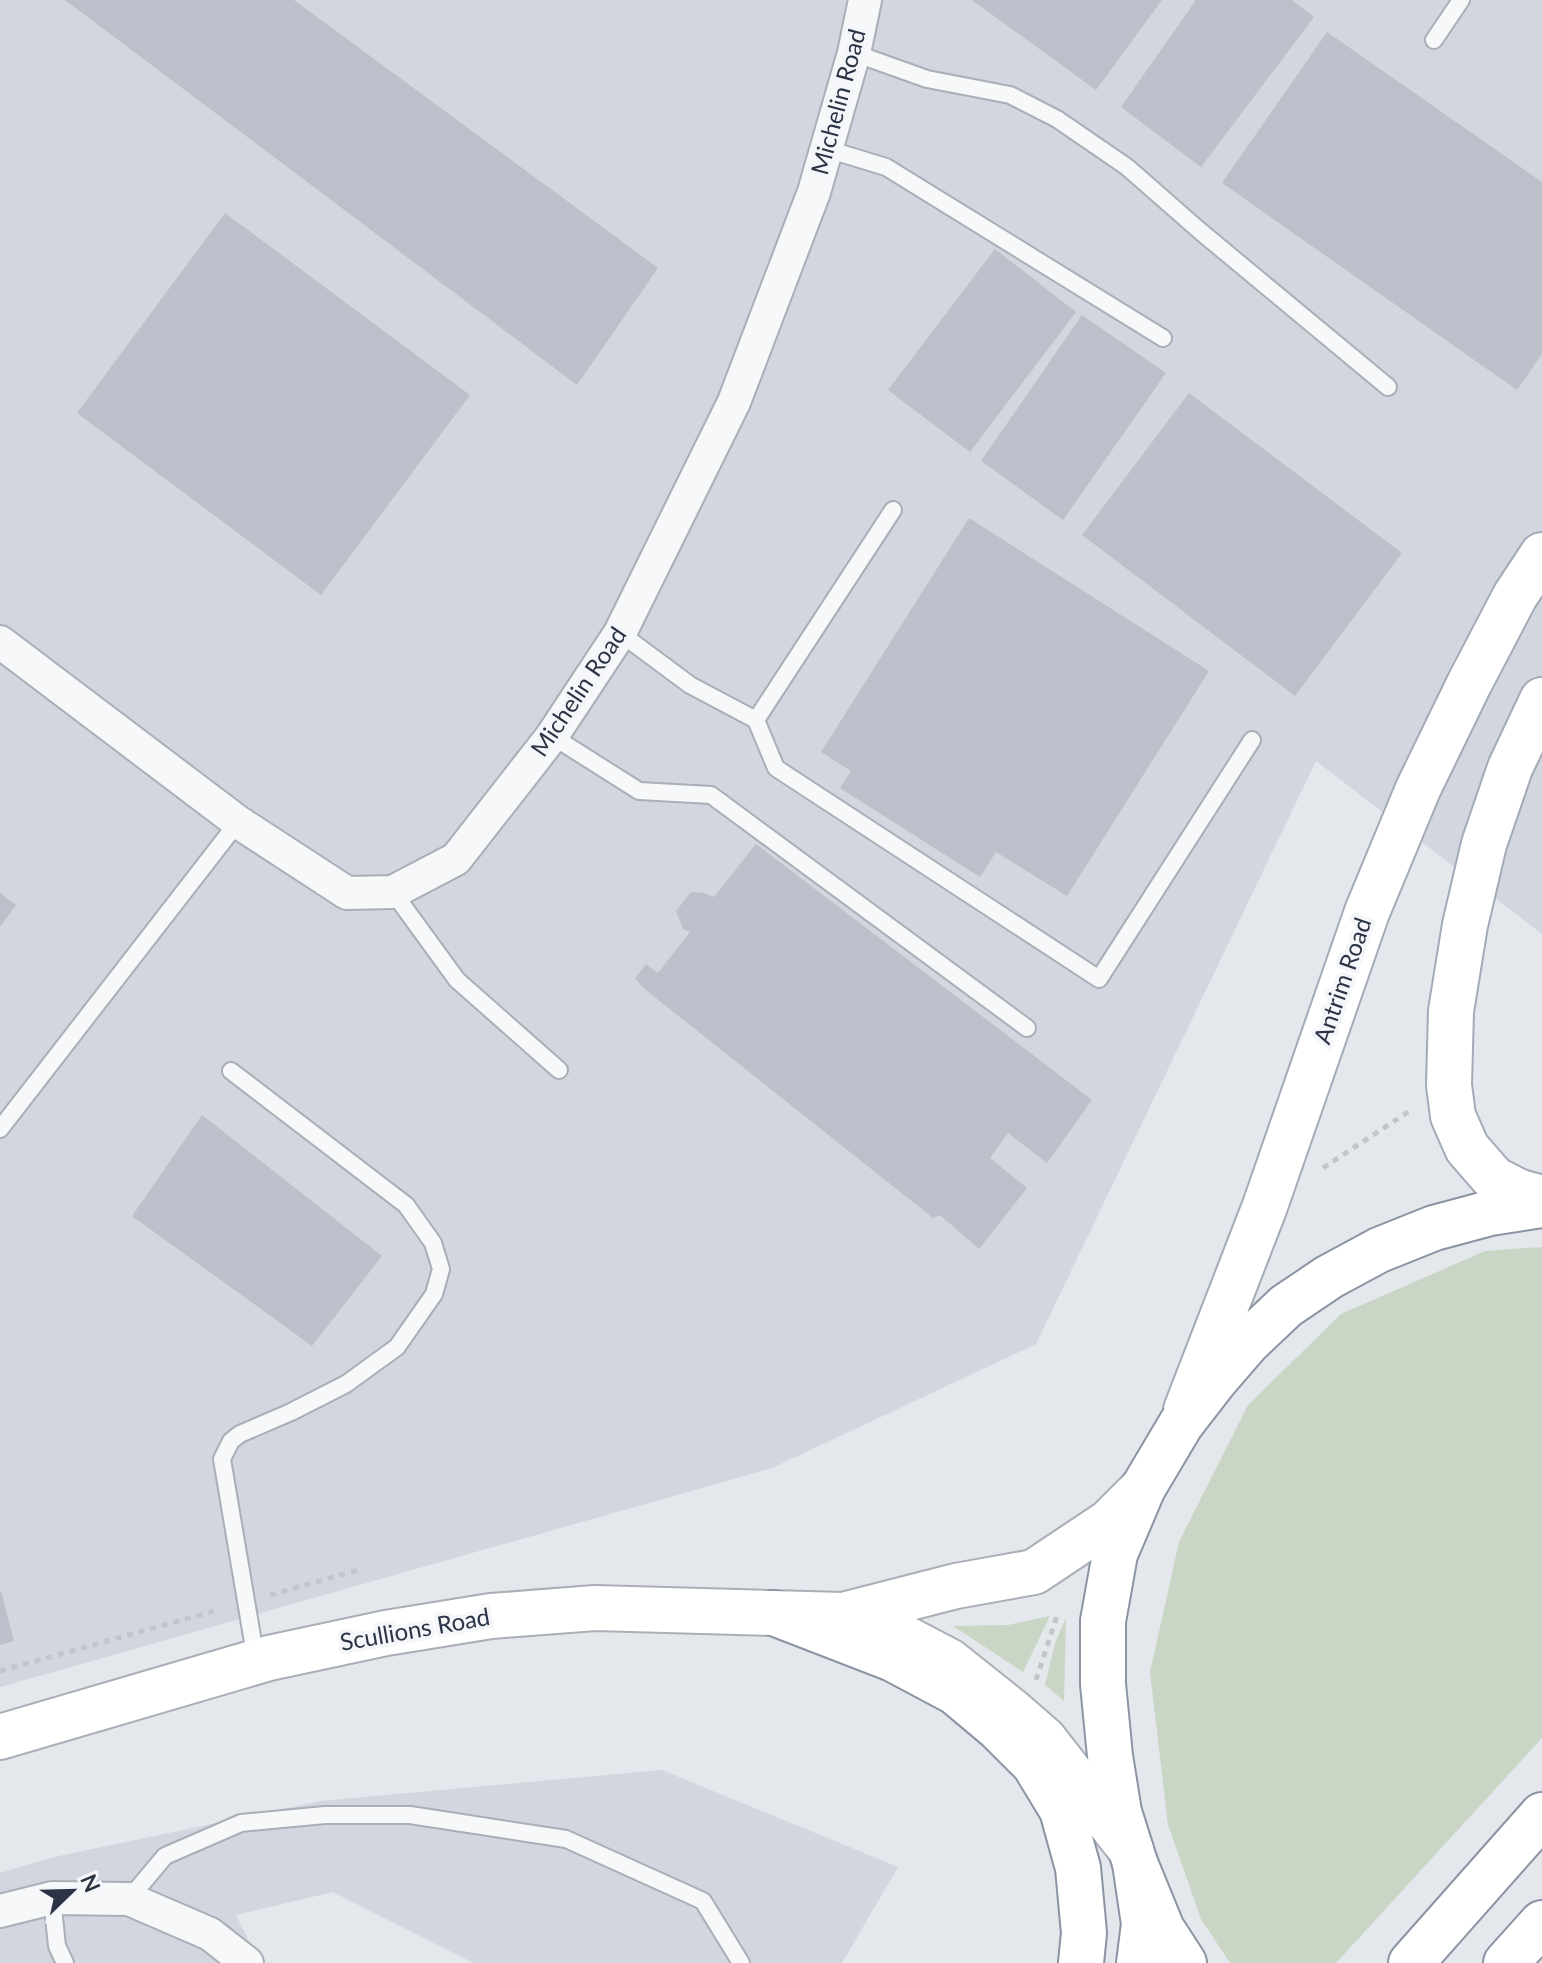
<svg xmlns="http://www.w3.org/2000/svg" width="1542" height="1963" font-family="Lato,sans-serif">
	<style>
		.built { fill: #d2d6de }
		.green { fill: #c9d6c5 }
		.building { fill: #bbc0ca }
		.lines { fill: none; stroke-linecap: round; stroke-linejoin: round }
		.service-casing { stroke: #a9aeb7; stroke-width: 20 }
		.minor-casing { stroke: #a9aeb7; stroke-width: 36 }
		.secondary-casing { stroke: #a9aeb7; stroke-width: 48 }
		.primary-casing { stroke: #a3abb8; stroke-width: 48 }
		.trunk-casing { stroke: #8b94a3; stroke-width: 48 }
		.motorway-casing { stroke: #8b94a3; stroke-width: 48 }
		.path { stroke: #c2c5cb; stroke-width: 5; stroke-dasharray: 6 6; stroke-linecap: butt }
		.service { stroke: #f7f8fa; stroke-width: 16 }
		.minor { stroke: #f7f8fa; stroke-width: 32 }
		.secondary { stroke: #fff; stroke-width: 44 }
		.primary { stroke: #fff; stroke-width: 44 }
		.trunk { stroke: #fff; stroke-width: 44 }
		.motorway { stroke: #fff; stroke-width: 44 }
		.labels { text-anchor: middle; stroke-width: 8; stroke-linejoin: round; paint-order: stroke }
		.street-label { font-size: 24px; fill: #2b3445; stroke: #f4f6f9 }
	</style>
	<rect width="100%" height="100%" fill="#e4e7ec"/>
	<path class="built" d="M 0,0 L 1542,0 L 1542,934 L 1316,761 L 1036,1344 L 772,1468 L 0,1687 Z
		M 662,1770 L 898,1867 L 842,1963 L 473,1963 L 333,1892 L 236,1915 L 260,1963 L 0,1963 L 0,1873 L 54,1857 L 321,1801 Z"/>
	<path class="green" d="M 1542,1247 L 1542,1738 L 1336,1963 L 1230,1963 L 1201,1919 L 1168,1825 L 1150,1672 L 1179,1542 L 1248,1405 L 1341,1314 L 1485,1251 Z
		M 1050,1616 L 1023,1672 L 953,1626 L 1008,1625 Z
		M 1066,1618 L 1064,1701 L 1045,1685 L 1055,1643 Z"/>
	<path class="building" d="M 65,0 L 294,0 L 658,268 L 577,385 Z
		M 972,0 L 1162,0 L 1096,90 Z
		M 1196,0 L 1292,0 L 1314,17 L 1201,167 L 1121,107 Z
		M 1327,32 L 1542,182 L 1542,354 L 1517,390 L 1222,183 Z
		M 225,213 L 470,395 L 321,595 L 77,413 Z
		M 995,249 L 1076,312 L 970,452 L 888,390 Z
		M 1082,315 L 1166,373 L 1063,520 L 981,461 Z
		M 1189,393 L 1402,553 L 1295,696 L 1082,535 Z
		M 969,518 L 1209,671 L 1067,896 L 996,852 L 980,877 L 840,788 L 851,771 L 821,752 Z
		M 756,844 L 1092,1100 L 1047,1163 L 1008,1133 L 990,1158 L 1027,1188 L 979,1249 L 940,1215 L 933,1218 L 647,991 L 635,979 L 646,964 L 658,973 L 690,932 L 683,929 L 676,911 L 691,892 L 704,893 L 714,897 Z
		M 0,893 L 16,905 L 0,927 Z
		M 202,1115 L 382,1256 L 312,1346 L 132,1216 Z
		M 1,1591 L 14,1641 L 0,1645 L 0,1592 Z"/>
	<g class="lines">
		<defs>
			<path id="service" d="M 1434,40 L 1461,0
				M 854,53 L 927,79 L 1010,95 L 1057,119 L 1127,167 L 1200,231 L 1388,387
				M 827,149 L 886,167 L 1163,338
				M 620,633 L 690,685 L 756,720 L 776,768 L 1099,979 L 1252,740
				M 756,720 L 893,510
				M 552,736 L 639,791 L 711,795 L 1027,1028
				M 393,892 L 457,980 L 559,1070
				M 231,1071 L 406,1205 L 433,1243 L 441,1269 L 434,1294 L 397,1347 L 346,1384 L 291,1412 L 240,1434 L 231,1441 L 222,1459 L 256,1660
				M 0,1129 L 238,822
				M 52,1898 L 57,1946 L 65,1963
				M 129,1899 L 165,1856 L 241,1823 L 325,1815 L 410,1815 L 566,1839 L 703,1901 L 741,1963"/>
			<path id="minor" d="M 0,642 L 238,822 L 347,893 L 393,892 L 456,859 L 552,736 L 620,633 L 734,402 L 814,192 L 854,53 L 865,0
				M 0,1911 L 52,1898 L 129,1899 L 210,1934 L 247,1963"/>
			<path id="secondary" d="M 843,1615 L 907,1639 L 949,1661 L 1013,1712 L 1044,1739 L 1131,1850
				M 0,1737 L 269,1658 L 386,1633 L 491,1616 L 595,1608 L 843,1615 L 956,1586 L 1034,1572 L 1109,1522 L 1143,1488"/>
			<path id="primary" d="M 1542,700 L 1510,768 L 1484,844 L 1465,925 L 1451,1011 L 1449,1085 L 1453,1116 L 1467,1148 L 1494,1179 L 1520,1192 L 1542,1198
				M 1186,1410 L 1265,1206 L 1367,912 L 1418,789 L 1469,684 L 1515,596 L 1542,555"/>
			<path id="trunk" d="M 1184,1963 L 1162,1929 L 1135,1863 L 1119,1812 L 1110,1756 L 1103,1684 L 1103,1621 L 1115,1554 L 1143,1488 L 1181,1424 L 1215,1380 L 1247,1343 L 1286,1306 L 1329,1277 L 1379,1250 L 1434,1228 L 1490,1213 L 1542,1205"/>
			<path id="motorway" d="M 774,1613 L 893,1659 L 955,1692 L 998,1728 L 1034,1764 L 1062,1810 L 1078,1868 L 1084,1933 L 1081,1963
				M 1135,1863 L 1144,1924 L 1139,1963
				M 1411,1963 L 1542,1815
				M 1506,1963 L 1542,1923"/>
		</defs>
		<use href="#service" class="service-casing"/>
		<use href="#minor" class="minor-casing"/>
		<use href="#secondary" class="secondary-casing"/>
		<use href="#primary" class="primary-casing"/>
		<use href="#trunk" class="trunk-casing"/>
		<use href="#motorway" class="motorway-casing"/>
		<path class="path" d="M 1323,1168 L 1411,1110
			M 270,1595 L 362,1569
			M 0,1671 L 218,1610
			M 1036,1680 L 1058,1613"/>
		<use href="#service" class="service"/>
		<use href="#minor" class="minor"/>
		<use href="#secondary" class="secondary"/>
		<use href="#primary" class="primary"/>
		<use href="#trunk" class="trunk"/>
		<use href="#motorway" class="motorway"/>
	</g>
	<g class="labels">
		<g class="street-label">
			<text transform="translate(839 102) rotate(-75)" y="8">Michelin Road</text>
			<text transform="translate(579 692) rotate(-56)" y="8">Michelin Road</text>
			<text transform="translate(1343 981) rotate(-71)" y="8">Antrim Road</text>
			<text transform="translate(415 1630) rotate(-10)" y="8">Scullions Road</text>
		</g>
	</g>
	<g transform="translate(72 1891) rotate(67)" stroke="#f4f6f9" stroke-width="6" paint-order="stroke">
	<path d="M0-6L14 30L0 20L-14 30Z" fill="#2b3445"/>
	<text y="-12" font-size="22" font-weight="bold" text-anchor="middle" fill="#2b3445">N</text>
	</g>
</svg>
